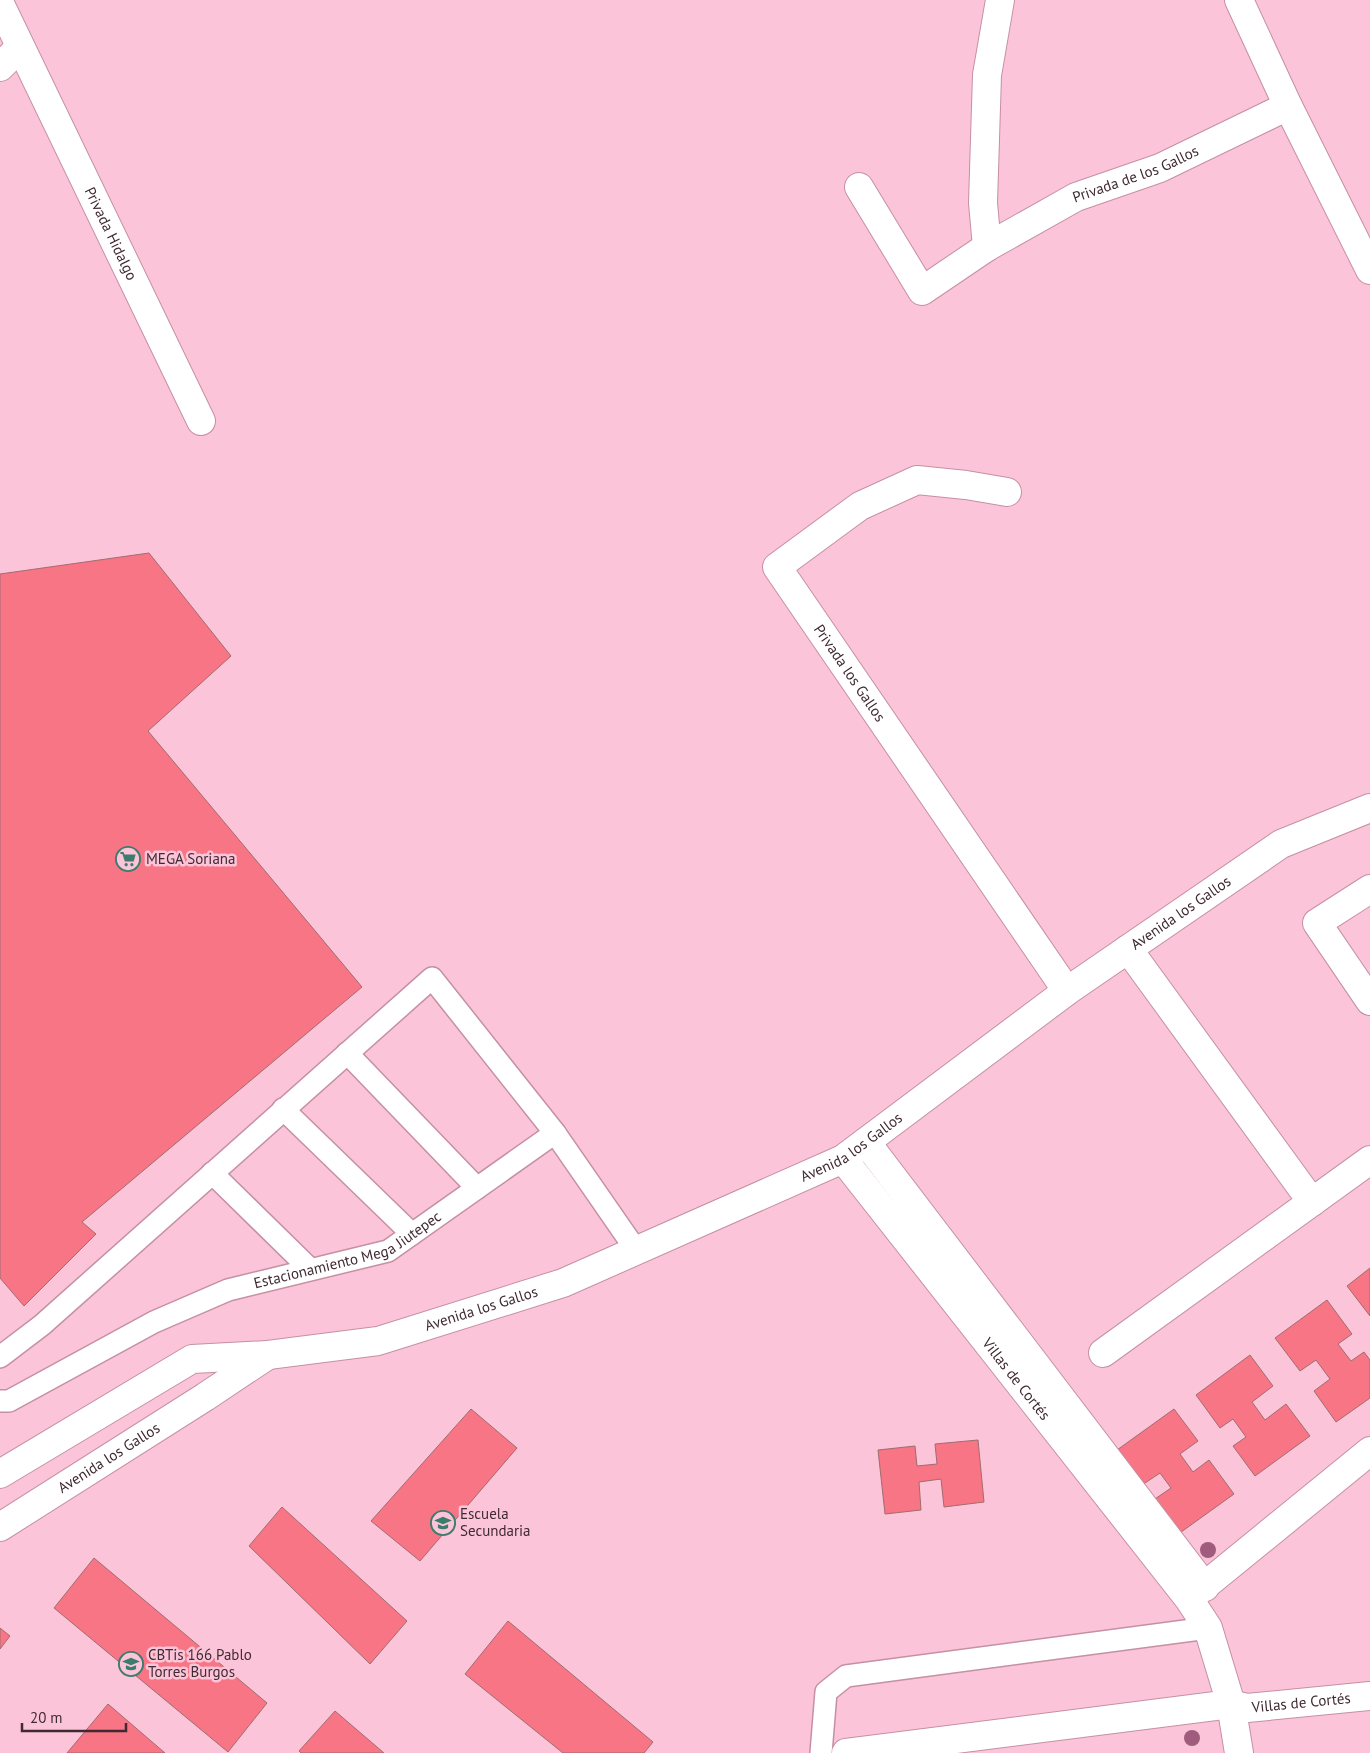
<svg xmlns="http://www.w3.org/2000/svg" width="1370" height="1753" font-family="'PT Sans',sans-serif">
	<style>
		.building { fill: #f77584; stroke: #a16c70 }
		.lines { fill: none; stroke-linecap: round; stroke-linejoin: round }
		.service-casing { stroke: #c590a4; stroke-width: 24 }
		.minor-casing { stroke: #c590a4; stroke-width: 30 }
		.service { stroke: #fff; stroke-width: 21 }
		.minor { stroke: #fff; stroke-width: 28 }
		.tree { fill: #a05c7c }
		.labels { text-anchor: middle; stroke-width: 5; stroke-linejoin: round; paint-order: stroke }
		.street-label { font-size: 15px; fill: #3f2a32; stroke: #fcc4d8 }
		.poi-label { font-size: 15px; fill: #3f2a32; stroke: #fcc4d8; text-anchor: start }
	</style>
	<rect width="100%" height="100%" fill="#fcc4d8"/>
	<path class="building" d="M 149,553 L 231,656 L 148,731 L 362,987 L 82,1222 L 96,1234 L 24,1306 L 0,1278 L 0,574 Z
		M 1370,1268 L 1370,1316 L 1347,1286 Z
		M 1327,1300 L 1352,1334 L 1338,1344 L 1351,1361 L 1364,1352 L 1370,1360 L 1370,1398 L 1336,1422 L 1314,1391 L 1330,1379 L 1316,1360 L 1300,1371 L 1275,1338 Z
		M 1250,1355 L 1273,1386 L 1252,1402 L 1265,1420 L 1286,1404 L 1310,1436 L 1255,1476 L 1233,1446 L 1246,1437 L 1233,1419 L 1220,1428 L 1196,1395 Z
		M 471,1409 L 517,1448 L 420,1561 L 371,1521 Z
		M 1174,1409 L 1198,1441 L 1180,1454 L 1193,1472 L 1209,1460 L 1234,1494 L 1177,1535 L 1152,1501 L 1171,1488 L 1160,1473 L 1142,1485 L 1117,1450 Z
		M 978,1440 L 984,1502 L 944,1507 L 941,1479 L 919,1482 L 921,1510 L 885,1514 L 878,1450 L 915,1446 L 917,1466 L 937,1464 L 935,1444 Z
		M 282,1507 L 407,1621 L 370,1664 L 249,1546 Z
		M 94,1558 L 267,1703 L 228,1752 L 54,1608 Z
		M 508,1621 L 653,1742 L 644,1753 L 563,1753 L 465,1674 Z
		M 0,1628 L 10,1636 L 0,1649 Z
		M 108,1704 L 165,1753 L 67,1753 Z
		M 335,1711 L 384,1753 L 301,1753 L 299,1751 Z"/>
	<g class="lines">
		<defs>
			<g id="service">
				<path d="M 347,1053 L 477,1188"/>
				<path d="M 283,1109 L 412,1234"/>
				<path d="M 212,1173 L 310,1269"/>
				<path d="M 0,1357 L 42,1325 L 432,978 L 555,1133"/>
				<path id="s1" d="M 0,1401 L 9,1401 L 154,1322 L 228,1290 L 388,1251 L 555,1133 L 636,1250"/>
				<path d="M 821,1753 L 826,1692 L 846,1676 L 1208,1628"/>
			</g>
			<g id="minor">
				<path d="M 1239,0 L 1288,106 L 1370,270"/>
				<path id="s2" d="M 0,4 L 201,421"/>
				<path d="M 0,67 L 20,47"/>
				<path id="s3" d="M 859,187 L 922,291 L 987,247 L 1076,197 L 1160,168 L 1288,106"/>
				<path d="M 987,247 L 983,203 L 987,75 L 1000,0"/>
				<path id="s4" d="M 1007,492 L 966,485 L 917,480 L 860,506 L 777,567 L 1067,991"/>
				<path d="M 1370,889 L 1317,923 L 1370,1001"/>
				<path d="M 1128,949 L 1312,1202"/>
				<path d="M 866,1142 L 1205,1587"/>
				<path id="s5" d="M 843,1159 L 1189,1599 L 1208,1628 L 1231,1704 L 1239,1753"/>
				<path d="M 1103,1353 L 1370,1160"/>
				<path id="s6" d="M 0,1474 L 192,1359 L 268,1355 L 378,1341 L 563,1283 L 843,1159 L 1067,991 L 1281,844 L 1370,808"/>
				<path id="s7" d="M 0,1527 L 205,1397 L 268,1355"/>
				<path d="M 1191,1597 L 1370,1451"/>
				<path id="s8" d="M 846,1753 L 1231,1704 L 1247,1708 L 1370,1696"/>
			</g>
		</defs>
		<use href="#service" class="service-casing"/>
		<use href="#minor" class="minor-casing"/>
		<use href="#service" class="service"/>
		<use href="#minor" class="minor"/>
	</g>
	<g class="tree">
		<circle cx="1208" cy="1550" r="8"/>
		<circle cx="1192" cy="1738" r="8"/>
	</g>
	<defs>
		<symbol id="supermarket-ring" viewBox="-11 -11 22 22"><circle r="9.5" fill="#fcc4d8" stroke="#3b7c6c" stroke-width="1.5"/><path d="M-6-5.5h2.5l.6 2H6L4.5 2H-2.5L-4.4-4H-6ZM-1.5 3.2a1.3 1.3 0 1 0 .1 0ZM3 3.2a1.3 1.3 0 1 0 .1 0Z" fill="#3b7c6c"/></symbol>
		<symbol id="school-ring" viewBox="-11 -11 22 22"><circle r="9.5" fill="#fcc4d8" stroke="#3b7c6c" stroke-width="1.5"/><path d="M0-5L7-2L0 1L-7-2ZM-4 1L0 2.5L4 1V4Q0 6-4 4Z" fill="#3b7c6c"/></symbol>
	</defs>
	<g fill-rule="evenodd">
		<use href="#supermarket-ring" x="114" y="845" width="28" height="28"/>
		<use href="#school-ring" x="429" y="1509" width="28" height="28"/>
		<use href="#school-ring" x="117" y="1650" width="28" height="28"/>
	</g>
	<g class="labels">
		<g class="street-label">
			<text dy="5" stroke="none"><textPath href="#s3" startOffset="366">Privada de los Gallos</textPath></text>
			<text dy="5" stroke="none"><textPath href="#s2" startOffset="255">Privada Hidalgo</textPath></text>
			<text dy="5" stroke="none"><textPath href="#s4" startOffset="385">Privada los Gallos</textPath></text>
			<text dy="5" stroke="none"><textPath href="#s6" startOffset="1329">Avenida los Gallos</textPath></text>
			<text dy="5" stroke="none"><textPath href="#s6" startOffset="924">Avenida los Gallos</textPath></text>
			<text dy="5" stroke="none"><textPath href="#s1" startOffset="382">Estacionamiento Mega Jiutepec</textPath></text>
			<text dy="5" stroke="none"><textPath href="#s6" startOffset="519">Avenida los Gallos</textPath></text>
			<text dy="5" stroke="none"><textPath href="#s5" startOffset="280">Villas de Cortés</textPath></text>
			<text dy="5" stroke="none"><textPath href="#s7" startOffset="129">Avenida los Gallos</textPath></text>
			<text dy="5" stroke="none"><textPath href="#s8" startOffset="459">Villas de Cortés</textPath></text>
		</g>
		<g class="poi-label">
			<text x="146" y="864">MEGA Soriana</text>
			<text x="460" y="1519">Escuela<tspan x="460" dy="17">Secundaria</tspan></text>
			<text x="148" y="1660">CBTis 166 Pablo<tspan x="148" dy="17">Torres Burgos</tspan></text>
		</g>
	</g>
	<path d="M22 1723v8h104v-8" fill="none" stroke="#3f2a32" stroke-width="2.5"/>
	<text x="30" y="1723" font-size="15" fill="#3f2a32" stroke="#fcc4d8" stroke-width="4" paint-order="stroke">20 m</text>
</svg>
